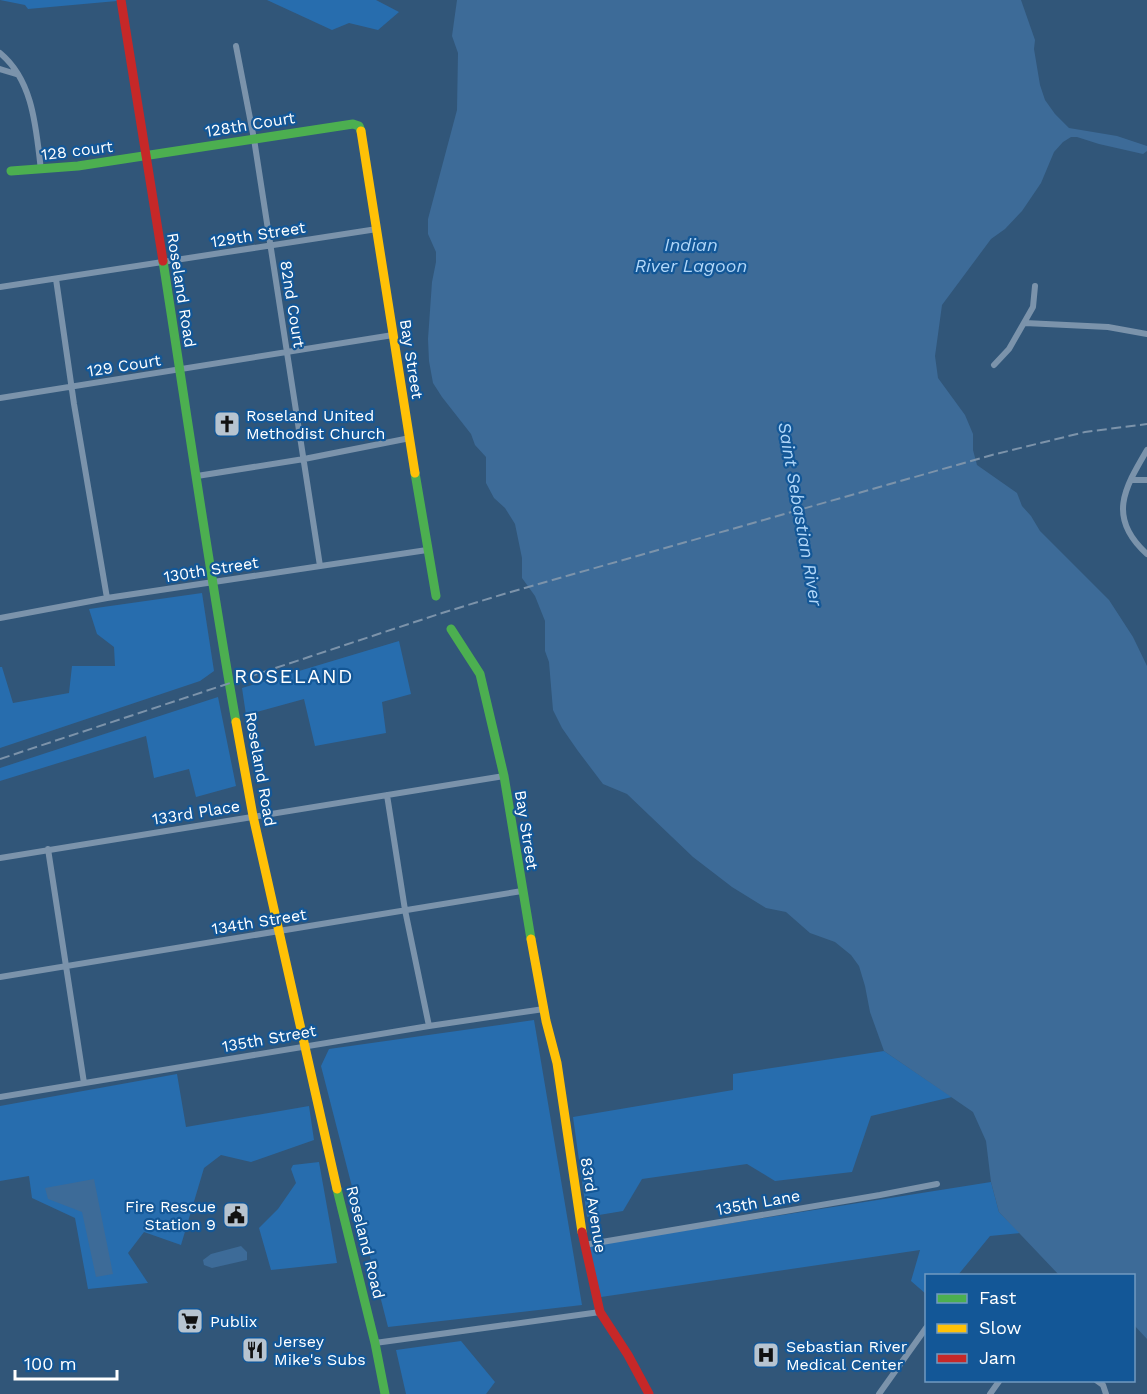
<svg xmlns="http://www.w3.org/2000/svg" width="1147" height="1394" font-family="'Work Sans',sans-serif">
	<style>
		.green { fill: #276dae }
		.water { fill: #3d6b98 }
		.lines { fill: none; stroke-linecap: round; stroke-linejoin: round }
		.street { stroke: #7b93ab; stroke-width: 6 }
		.fast { stroke: #4caf50; stroke-width: 9 }
		.slow { stroke: #ffc107; stroke-width: 9 }
		.jam { stroke: #c62828; stroke-width: 9 }
		.rail { stroke: #7c93aa; stroke-width: 2; stroke-dasharray: 10 4.5; stroke-linecap: butt }
		.labels { text-anchor: middle; stroke-width: 4.5; stroke-linejoin: round; paint-order: stroke }
		.street-label { font-size: 16px; fill: #fff; stroke: #135797 }
		.poi-label { font-size: 16px; fill: #fff; stroke: #135797; text-anchor: start }
		.water-label { font-size: 18px; font-style: italic; fill: #b1d7f9; stroke: #135797 }
		.quarter-label { font-size: 20px; letter-spacing: 1.5px; fill: #fff; stroke: #135797 }
	</style>
	<rect width="100%" height="100%" fill="#315679"/>
	<path class="green" d="M 0,0 L 117,0 L 117,1 L 28,9 L 25,5 Z
		M 267,0 L 376,0 L 399,12 L 378,30 L 349,23 L 332,30 Z
		M 202,593 L 214,671 L 200,681 L 0,748 L 0,667 L 2,667 L 13,703 L 69,693 L 72,666 L 115,666 L 114,647 L 97,634 L 89,609 Z
		M 399,641 L 411,694 L 382,702 L 386,733 L 315,746 L 304,699 L 246,715 L 242,688 Z
		M 218,697 L 236,786 L 196,797 L 189,769 L 154,778 L 146,736 L 0,781 L 0,768 Z
		M 534,1020 L 582,1305 L 388,1327 L 321,1066 L 329,1049 Z
		M 884,1051 L 952,1097 L 871,1116 L 852,1172 L 775,1181 L 747,1164 L 642,1179 L 623,1211 L 587,1217 L 573,1117 L 733,1090 L 733,1074 Z
		M 177,1074 L 186,1127 L 309,1106 L 314,1140 L 251,1162 L 221,1155 L 204,1168 L 181,1245 L 144,1232 L 128,1253 L 148,1283 L 88,1289 L 75,1218 L 32,1198 L 29,1176 L 0,1181 L 0,1106 Z
		M 319,1162 L 337,1263 L 271,1270 L 259,1228 L 278,1209 L 296,1183 L 291,1169 L 293,1165 Z
		M 991,1182 L 999,1212 L 1020,1233 L 990,1236 L 958,1275 L 926,1276 L 926,1294 L 911,1281 L 920,1250 L 601,1297 L 588,1246 Z
		M 461,1341 L 495,1382 L 486,1394 L 406,1394 L 396,1350 Z"/>
	<path class="water" d="M 457,0 L 1021,0 L 1035,40 L 1034,49 L 1040,85 L 1045,100 L 1055,114 L 1069,128 L 1117,136 L 1147,146 L 1147,151 L 1143,154 L 1099,144 L 1077,137 L 1071,137 L 1063,142 L 1054,152 L 1041,183 L 1022,211 L 1005,229 L 991,239 L 942,305 L 935,356 L 938,378 L 965,415 L 973,434 L 973,450 L 977,465 L 1017,493 L 1022,506 L 1031,516 L 1040,531 L 1109,600 L 1133,637 L 1147,666 L 1147,1339 L 1134,1325 L 1134,1276 L 1059,1275 L 999,1212 L 991,1182 L 986,1141 L 973,1112 L 884,1051 L 870,1012 L 865,986 L 859,966 L 851,955 L 835,942 L 810,933 L 786,912 L 766,908 L 732,887 L 693,857 L 627,794 L 603,784 L 578,751 L 562,728 L 553,710 L 549,662 L 545,651 L 545,621 L 535,596 L 522,578 L 522,558 L 515,524 L 505,508 L 494,498 L 486,483 L 486,457 L 475,445 L 471,434 L 442,397 L 433,383 L 429,361 L 428,339 L 432,282 L 436,262 L 436,252 L 428,234 L 428,219 L 457,110 L 458,53 L 452,36 Z
		M 94,1179 L 113,1274 L 96,1277 L 82,1212 L 48,1199 L 45,1188 Z
		M 241,1246 L 247,1252 L 247,1260 L 212,1268 L 204,1265 L 203,1260 L 211,1254 Z"/>
	<g class="lines">
		<path class="street" d="M 236,46 L 254,139 L 320,566
			M 0,53 C 34,81 36,130 41,170
			M 0,69 L 16,74
			M 56,279 L 74,404 L 107,598
			M 0,287 L 377,229
			M 1025,323 L 1108,327 L 1147,334
			M 994,365 L 1009,349 L 1033,307 L 1035,286
			M 0,398 L 393,335
			M 1147,450 C 1124,489 1107,518 1147,554
			M 197,476 L 304,459 L 410,438
			M 1131,480 L 1147,480
			M 0,618 L 107,598 L 427,550
			M 387,795 L 405,910 L 429,1026
			M 48,849 L 84,1083
			M 0,858 L 504,776
			M 0,977 L 522,891
			M 0,1097 L 429,1026 L 544,1009
			M 584,1245 L 880,1195 L 937,1184
			M 375,1343 L 600,1312
			M 1096,1380 L 1103,1385 L 1106,1394
			M 879,1394 L 926,1328
			M 990,1394 L 1000,1380"/>
		<path class="fast" d="M 11,171 L 78,166 L 353,124 L 359,126 L 361,131
			M 163,261 C 187,415 209,569 236,722
			M 415,473 L 436,596
			M 451,629 L 480,674 L 504,776 L 531,939
			M 337,1189 L 375,1343 L 385,1394"/>
		<path class="slow" d="M 361,131 L 415,473
			M 236,722 L 253,816 L 337,1189
			M 531,939 L 546,1021 L 557,1063 L 582,1232"/>
		<path class="jam" d="M 121,0 L 163,261
			M 582,1232 L 600,1312 L 628,1355 L 649,1394"/>
		<path class="rail" d="M 0,759 L 442,613 L 507,593 L 992,455 L 1085,432 L 1147,424"/>
	</g>
	<defs>
		<symbol id="church-square" viewBox="-11 -11 22 22"><rect x="-9" y="-9" width="18" height="18" rx="4" fill="#b7c4d0" stroke="#135797"/><path d="M-1.2-6h2.4v3.5h3.3v2.4h-3.3V6h-2.4V-.1h-3.3v-2.4h3.3Z" fill="#111"/></symbol>
		<symbol id="civic-square" viewBox="-11 -11 22 22"><rect x="-9" y="-9" width="18" height="18" rx="4" fill="#b7c4d0" stroke="#135797"/><path d="M-.6-6.5H3V-4.5H.6V-3L4-1V1h2V6H-6V1h2V-1L-.6-3ZM-1.2 2.5V6h2.4V2.5Z" fill="#111"/></symbol>
		<symbol id="supermarket-square" viewBox="-11 -11 22 22"><rect x="-9" y="-9" width="18" height="18" rx="4" fill="#b7c4d0" stroke="#135797"/><path d="M-6-5.5h2.5l.6 2H6L4.5 2H-2.5L-4.4-4H-6ZM-1.5 3.2a1.3 1.3 0 1 0 .1 0ZM3 3.2a1.3 1.3 0 1 0 .1 0Z" fill="#111"/></symbol>
		<symbol id="restaurant-square" viewBox="-11 -11 22 22"><rect x="-9" y="-9" width="18" height="18" rx="4" fill="#b7c4d0" stroke="#135797"/><path d="M-5-6h1v4h1v-4h1v4h1v-4h1v5L-1.5 .5V6h-2V.5L-5-1ZM5-6V6H3V1.5H1.5Q1.5-4 5-6Z" fill="#111"/></symbol>
		<symbol id="hospital-square" viewBox="-11 -11 22 22"><rect x="-9" y="-9" width="18" height="18" rx="4" fill="#b7c4d0" stroke="#135797"/><path d="M-5-5h3v3.5h4V-5h3V5h-3V1.5h-4V5h-3Z" fill="#111"/></symbol>
	</defs>
	<g fill-rule="evenodd">
		<use href="#church-square" x="212" y="409" width="30" height="30"/>
		<use href="#civic-square" x="221" y="1200" width="30" height="30"/>
		<use href="#supermarket-square" x="175" y="1306" width="30" height="30"/>
		<use href="#restaurant-square" x="240" y="1335" width="30" height="30"/>
		<use href="#hospital-square" x="751" y="1340" width="30" height="30"/>
	</g>
	<g class="labels">
		<g class="street-label">
			<text transform="translate(250 124) rotate(-9)" y="6">128th Court</text>
			<text transform="translate(77 150) rotate(-7)" y="6">128 court</text>
			<text transform="translate(258 234) rotate(-9)" y="6">129th Street</text>
			<text transform="translate(182 290) rotate(81)" y="6">Roseland Road</text>
			<text transform="translate(293 304) rotate(81)" y="6">82nd Court</text>
			<text transform="translate(412 359) rotate(81)" y="6">Bay Street</text>
			<text transform="translate(124 365) rotate(-9)" y="6">129 Court</text>
			<text transform="translate(211 569) rotate(-9)" y="6">130th Street</text>
			<text transform="translate(261 769) rotate(80)" y="6">Roseland Road</text>
			<text transform="translate(196 812) rotate(-9)" y="6">133rd Place</text>
			<text transform="translate(527 830) rotate(81)" y="6">Bay Street</text>
			<text transform="translate(259 921) rotate(-9)" y="6">134th Street</text>
			<text transform="translate(269 1038) rotate(-10)" y="6">135th Street</text>
			<text transform="translate(758 1202) rotate(-10)" y="6">135th Lane</text>
			<text transform="translate(594 1205) rotate(81)" y="6">83rd Avenue</text>
			<text transform="translate(366 1242) rotate(76)" y="6">Roseland Road</text>
		</g>
		<g class="poi-label">
			<text x="246" y="421">Roseland United<tspan x="246" dy="18">Methodist Church</tspan></text>
			<text x="216" y="1212" text-anchor="end">Fire Rescue<tspan x="216" dy="18">Station 9</tspan></text>
			<text x="210" y="1327">Publix</text>
			<text x="274" y="1347">Jersey<tspan x="274" dy="18">Mike's Subs</tspan></text>
			<text x="786" y="1352">Sebastian River<tspan x="786" dy="18">Medical Center</tspan></text>
		</g>
		<g class="water-label">
			<text x="691" y="251">Indian<tspan x="691" dy="21">River Lagoon</tspan></text>
			<text transform="translate(800 514) rotate(80)" y="6">Saint Sebastian River</text>
		</g>
		<g class="quarter-label">
			<text x="294" y="683">ROSELAND</text>
		</g>
	</g>
	<rect x="925" y="1274" width="210" height="108" fill="#135797" stroke="#719ac1" stroke-width="1.5"/>
	<rect x="937" y="1294" width="30" height="9" fill="#4caf50" stroke="#719ac1" stroke-width="1.5"/>
	<text x="979" y="1304" font-size="18" fill="#ffffff">Fast</text>
	<rect x="937" y="1324" width="30" height="9" fill="#ffc107" stroke="#719ac1" stroke-width="1.5"/>
	<text x="979" y="1334" font-size="18" fill="#ffffff">Slow</text>
	<rect x="937" y="1354" width="30" height="9" fill="#c62828" stroke="#719ac1" stroke-width="1.5"/>
	<text x="979" y="1364" font-size="18" fill="#ffffff">Jam</text>
	<path d="M15 1370v9h102v-9" fill="none" stroke="#ffffff" stroke-width="3"/>
	<text x="24" y="1370" font-size="18" fill="#ffffff" stroke="#135797" stroke-width="4.5" paint-order="stroke">100 m</text>
</svg>
